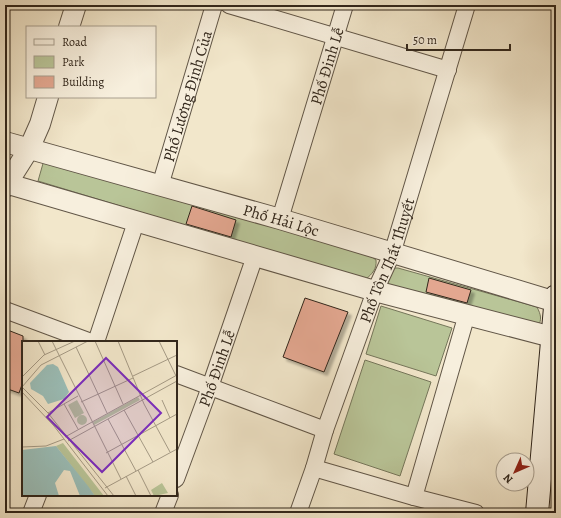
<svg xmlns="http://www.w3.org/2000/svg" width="561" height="518" font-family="Alegreya,serif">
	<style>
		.green { fill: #b9c598; stroke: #75765a }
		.building { fill: #e3a790; stroke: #31261b; filter: url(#shadow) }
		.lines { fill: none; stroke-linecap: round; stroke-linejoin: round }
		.minor-casing { stroke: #615647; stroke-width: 18 }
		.tertiary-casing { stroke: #615647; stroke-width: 22 }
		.secondary-casing { stroke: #31261b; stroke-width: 24 }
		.minor { stroke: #f7efdd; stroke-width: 16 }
		.tertiary { stroke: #f7efdd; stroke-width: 20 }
		.secondary { stroke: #f7efdd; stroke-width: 22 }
		.labels { text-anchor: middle; stroke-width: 3; stroke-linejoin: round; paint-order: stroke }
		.street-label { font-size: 16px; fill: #31261b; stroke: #f7efdd }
		.inset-road { fill: none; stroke: #a59a85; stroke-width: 1 }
		.view { fill: #7b2cbf; fill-opacity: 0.15; stroke: #7b2cbf; stroke-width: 2 }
		.inset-edge { fill: none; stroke: #31261b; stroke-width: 2 }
	</style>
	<defs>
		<filter id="shadow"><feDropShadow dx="3.5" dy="3.5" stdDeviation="1" flood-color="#0004"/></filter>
	</defs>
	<rect width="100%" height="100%" fill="#f2e7cb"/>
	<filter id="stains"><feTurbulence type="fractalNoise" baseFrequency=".005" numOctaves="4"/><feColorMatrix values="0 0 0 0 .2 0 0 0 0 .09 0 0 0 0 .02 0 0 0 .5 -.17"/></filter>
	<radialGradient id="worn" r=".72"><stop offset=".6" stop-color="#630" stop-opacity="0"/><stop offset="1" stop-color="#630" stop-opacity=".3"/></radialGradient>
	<path class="green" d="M 44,160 L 361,253 L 372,257 L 376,260 C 377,269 372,274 366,279 L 308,263 L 38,181 Z
		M 391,268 L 398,268 L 537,307 C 541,315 542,319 538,327 L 386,286 Z
		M 381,306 L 452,328 L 436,376 L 366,354 Z
		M 365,360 L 431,382 L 400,476 L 334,454 Z"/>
	<path class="building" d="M 192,206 L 236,220 L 231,237 L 186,224 Z
		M 429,278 L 471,290 L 467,303 L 426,292 Z
		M 305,298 L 348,312 L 324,372 L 283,357 Z
		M 5,329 L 23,336 L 23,382 L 19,393 L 5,388 Z"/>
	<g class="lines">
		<defs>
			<g id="minor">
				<path d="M 229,5 L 448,70"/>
				<path id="s1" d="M 160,186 L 214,5"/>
				<path id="s2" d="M 280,219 L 345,5"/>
				<path d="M 5,310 L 91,342"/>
				<path d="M 96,342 L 136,222"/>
				<path d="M 176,374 L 325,430"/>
				<path d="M 314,468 L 414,497 L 476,513"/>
				<path id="s3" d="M 176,479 L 210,387 L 255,256"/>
				<path d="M 414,497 L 467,314"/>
				<path d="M 31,513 L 38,495"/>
				<path d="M 163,513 L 170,495"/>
				<path id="s4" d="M 298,513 L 314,468 L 325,430 L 375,291 L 392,254 L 467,5"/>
			</g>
			<g id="tertiary">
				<path d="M 69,27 L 76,5"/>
				<path id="s5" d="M 5,142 L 280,219 L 556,302"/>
				<path d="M 5,183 L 375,291 L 556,338"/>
				<path d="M 5,187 L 29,149 L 40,124 L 48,97"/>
			</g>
			<path id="secondary" d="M 537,513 L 556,296"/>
		</defs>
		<use href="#minor" class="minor-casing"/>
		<use href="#tertiary" class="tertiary-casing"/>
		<use href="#secondary" class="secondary-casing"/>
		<use href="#minor" class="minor"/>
		<use href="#tertiary" class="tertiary"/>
		<use href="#secondary" class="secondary"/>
	</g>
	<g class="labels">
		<g class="street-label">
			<text dy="6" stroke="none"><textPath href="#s2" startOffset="160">Phố Đinh Lễ</textPath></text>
			<text dy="6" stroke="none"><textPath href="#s1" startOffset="94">Phố Lương Định Của</textPath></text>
			<text dy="6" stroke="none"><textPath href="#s5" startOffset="287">Phố Hải Lộc</textPath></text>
			<text dy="6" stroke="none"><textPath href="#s4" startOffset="268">Phố Tôn Thất Thuyết</textPath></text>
			<text dy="6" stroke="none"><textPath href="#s3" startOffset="118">Phố Đinh Lễ</textPath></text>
		</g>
	</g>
	<g transform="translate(22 341)">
		<rect width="155" height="155" fill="#f2e7cb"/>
		<path d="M 116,56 L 118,59 L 72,84 L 71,81 ZM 55,59 L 62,72 L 53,77 L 46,64 ZM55 79a5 5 0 1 1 10 0a5 5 0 1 1-10 0ZM 41,102 L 82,155 L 73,155 L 34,105 ZM 140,142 L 146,152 L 132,155 L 129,149 Z" fill="#b9c598"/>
		<path d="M 31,23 L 36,26 L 47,51 L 42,58 L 26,63 L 21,55 L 9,48 L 8,42 L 25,24 ZM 34,105 L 66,145 L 73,155 L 58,155 L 48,130 L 42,129 L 33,142 L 37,155 L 0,155 L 0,109 Z" fill="#9bbfb9"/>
		<path class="inset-road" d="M 16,0 L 23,14M 30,0 L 99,138M 73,0 L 101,63M 96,0 L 122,63 L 148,111M 137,0 L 154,35M 54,6 L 85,72M 111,35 L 155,14M 0,36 L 22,14 L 53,0M 0,46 L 19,24 L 66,0M 0,46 L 26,72 L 92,155M 0,51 L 32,85 L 86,155M 140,59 L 148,77M 59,61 L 111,37M 42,63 L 56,88M 102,69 L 131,121M 26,72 L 56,55M 86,78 L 114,130M 43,96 L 155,34M 46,100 L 155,40M 0,106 L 24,105 L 42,98M 84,112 L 155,73M 116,129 L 129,155M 104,135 L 114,155M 83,147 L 155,108"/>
		<path class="view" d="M 84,17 L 139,72 L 80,131 L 25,76 Z"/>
		<rect width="155" height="155" class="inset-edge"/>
	</g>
	<rect width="561" height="518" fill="none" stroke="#f2e7cb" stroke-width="20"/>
	<rect x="6" y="6" width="549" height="506" fill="none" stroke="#31261b" stroke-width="2"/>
	<rect x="10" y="10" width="541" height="498" fill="none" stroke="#31261b"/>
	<rect x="26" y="26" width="130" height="72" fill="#f7efdd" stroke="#a89f8f"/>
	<rect x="34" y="39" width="20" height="6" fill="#f7efdd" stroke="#a89f8f"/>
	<text x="62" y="46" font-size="12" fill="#31261b">Road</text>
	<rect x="34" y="56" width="20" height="12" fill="#b9c598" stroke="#a89f8f"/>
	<text x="62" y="66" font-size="12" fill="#31261b">Park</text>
	<rect x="34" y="76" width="20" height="12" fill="#e3a790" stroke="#a89f8f"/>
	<text x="62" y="86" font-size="12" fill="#31261b">Building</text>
	<g transform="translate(515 472) rotate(225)"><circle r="19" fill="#f7efdd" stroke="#a89f8f"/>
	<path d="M0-3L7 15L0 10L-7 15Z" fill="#8f2418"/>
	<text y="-6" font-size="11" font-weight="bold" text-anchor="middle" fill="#31261b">N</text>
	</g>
	<path d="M407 44v6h103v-6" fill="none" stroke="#31261b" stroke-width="2"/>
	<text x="413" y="44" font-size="12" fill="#31261b" stroke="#f7efdd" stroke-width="3" paint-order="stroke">50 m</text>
	<rect width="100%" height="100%" filter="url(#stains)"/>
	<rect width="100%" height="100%" fill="url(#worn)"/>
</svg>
